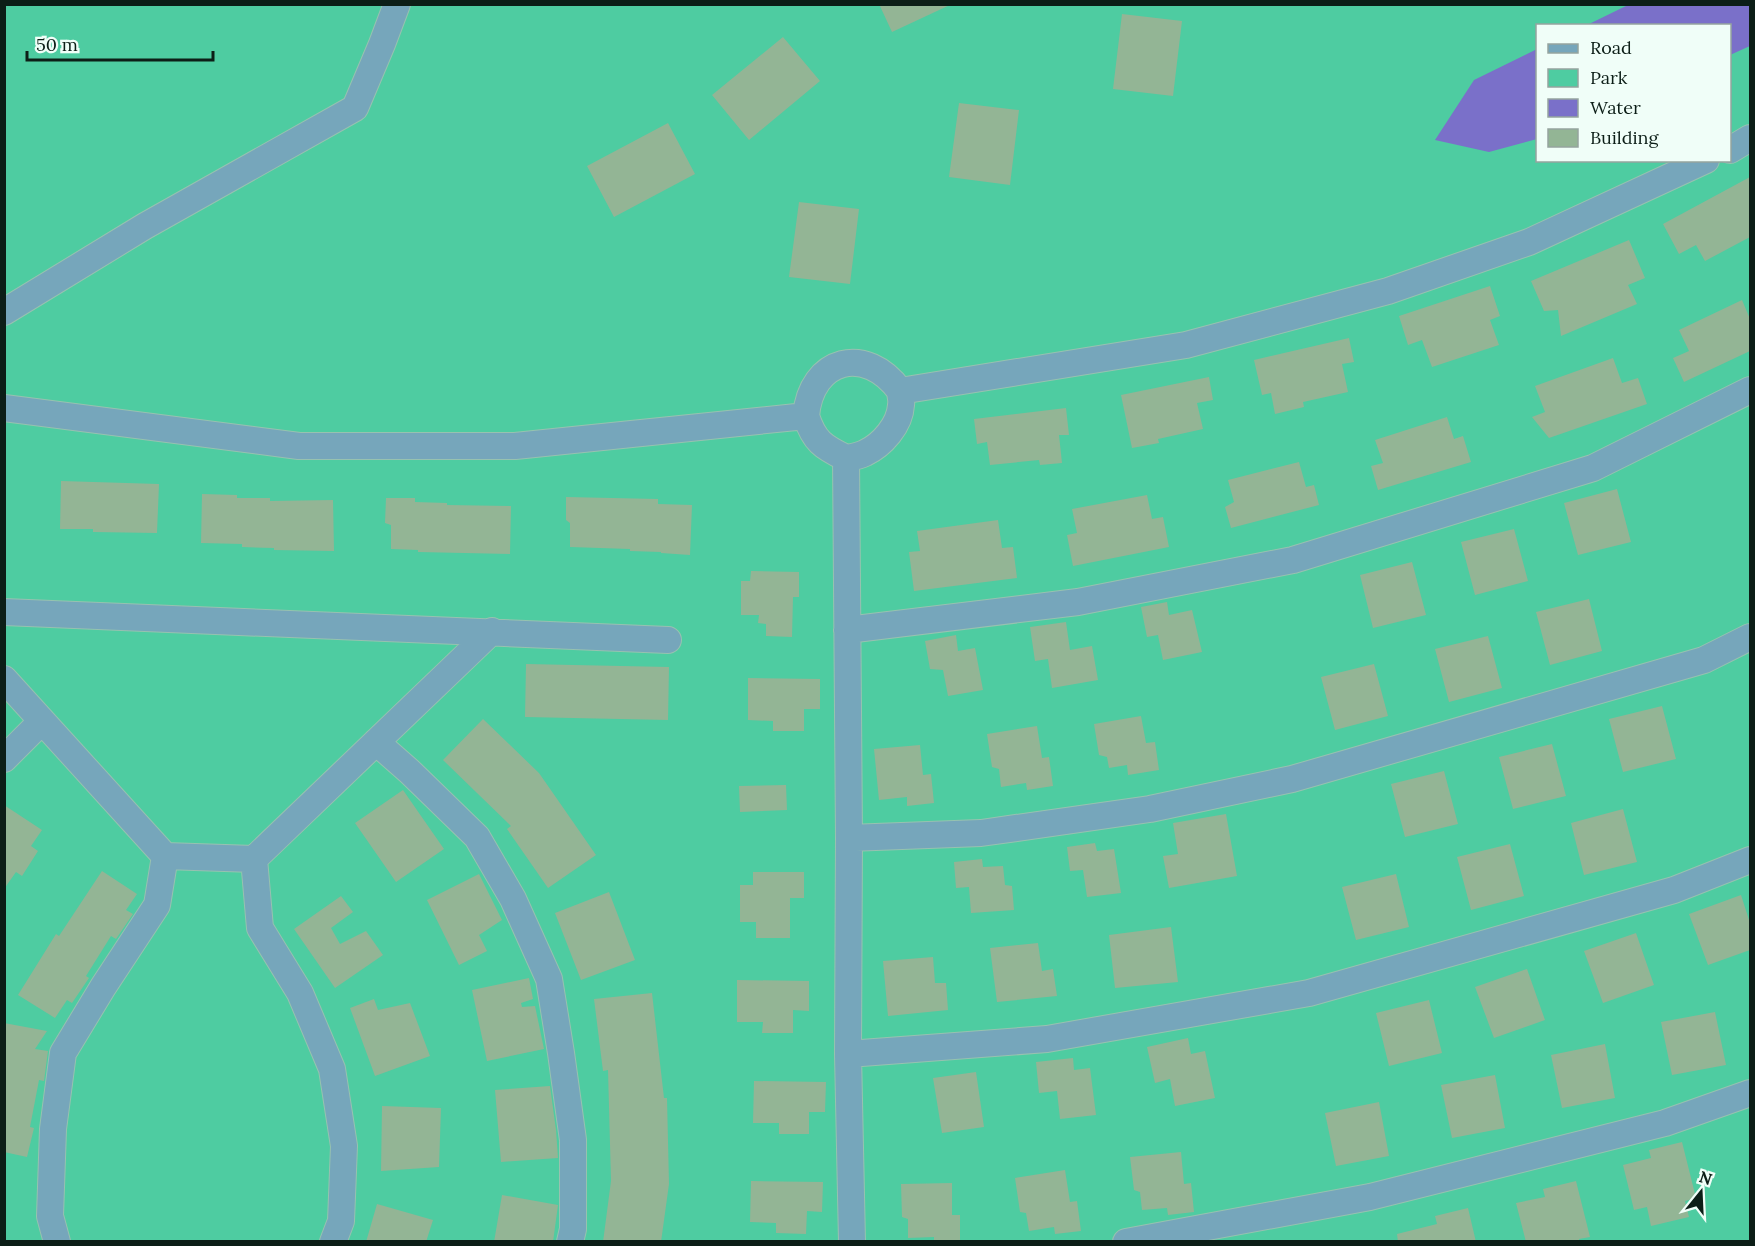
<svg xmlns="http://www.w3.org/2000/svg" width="1755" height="1246" font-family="Lora,serif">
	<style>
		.green { fill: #4ecca1; fill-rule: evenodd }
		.water { fill: #7a70c9 }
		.building { fill: #93b595 }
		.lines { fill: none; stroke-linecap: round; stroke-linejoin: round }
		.minor-casing { stroke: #97c2b0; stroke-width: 28 }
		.minor { stroke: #76a6bb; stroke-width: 26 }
	</style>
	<rect width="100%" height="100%" fill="#b6e6d1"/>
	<path class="green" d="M 5,5 L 1750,5 L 1750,1241 L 5,1242 ZM 1538,26 L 1730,26 L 1730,160 L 1538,160 Z"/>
	<path class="water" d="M 1628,5 L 1750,5 L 1750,46 L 1730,55 L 1730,26 L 1587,25 Z
		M 1537,49 L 1537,139 L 1489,152 L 1435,140 L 1474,80 Z"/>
	<path class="building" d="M 879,4 L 952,4 L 892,32 Z
		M 1122,14 L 1182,21 L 1173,96 L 1113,89 Z
		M 783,37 L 820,81 L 749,140 L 712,95 Z
		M 959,103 L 1019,110 L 1010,185 L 949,177 Z
		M 668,123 L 695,174 L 614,217 L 587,166 Z
		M 1750,177 L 1750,237 L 1705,261 L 1696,245 L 1679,254 L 1663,224 Z
		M 799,202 L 859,209 L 850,284 L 789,277 Z
		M 1629,240 L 1645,278 L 1628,285 L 1637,304 L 1561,336 L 1558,310 L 1544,311 L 1531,281 Z
		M 1490,286 L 1500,316 L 1490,320 L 1499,345 L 1432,367 L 1422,340 L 1408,345 L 1399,316 Z
		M 1742,300 L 1750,319 L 1750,351 L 1684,382 L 1673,358 L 1689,351 L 1679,330 Z
		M 1349,338 L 1354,362 L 1342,364 L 1348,392 L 1303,402 L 1304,407 L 1275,414 L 1271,393 L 1262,395 L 1254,360 Z
		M 1613,358 L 1622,383 L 1638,378 L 1647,404 L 1549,438 L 1532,417 L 1545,412 L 1535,386 Z
		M 1209,377 L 1213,400 L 1197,403 L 1203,429 L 1158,439 L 1159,443 L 1132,448 L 1121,395 Z
		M 1066,408 L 1069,435 L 1059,435 L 1062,463 L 1040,465 L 1039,460 L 990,465 L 987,442 L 977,444 L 974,419 Z
		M 1447,417 L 1454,439 L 1463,436 L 1471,462 L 1378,490 L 1371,466 L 1383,463 L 1375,440 Z
		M 1299,462 L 1306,487 L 1314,485 L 1319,505 L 1231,528 L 1225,507 L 1234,502 L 1228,480 Z
		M 61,481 L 159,484 L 157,533 L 93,532 L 93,529 L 60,529 Z
		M 1617,489 L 1631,542 L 1578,555 L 1564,503 Z
		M 202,494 L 237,495 L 237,498 L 270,498 L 270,501 L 333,500 L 334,551 L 274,550 L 274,548 L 242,547 L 242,544 L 201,543 Z
		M 1147,495 L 1152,519 L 1163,517 L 1169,547 L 1073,566 L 1067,535 L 1077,533 L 1072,509 Z
		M 566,497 L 658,499 L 658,504 L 692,505 L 690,555 L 661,553 L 661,552 L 630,551 L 630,549 L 570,547 L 570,523 L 566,520 Z
		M 386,498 L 415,498 L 415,502 L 447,503 L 447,505 L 511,506 L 510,554 L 418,552 L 418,550 L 391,549 L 391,525 L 385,523 Z
		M 998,520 L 1002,548 L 1013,547 L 1017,578 L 914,591 L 909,552 L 920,551 L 917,531 Z
		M 1514,529 L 1528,581 L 1475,595 L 1461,542 Z
		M 1412,562 L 1426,615 L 1373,628 L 1360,575 Z
		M 751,571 L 799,572 L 799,597 L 793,597 L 792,637 L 766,636 L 766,624 L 758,623 L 759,615 L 741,615 L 741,581 L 750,581 Z
		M 1589,599 L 1602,651 L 1550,665 L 1536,612 Z
		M 1167,602 L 1169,615 L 1192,610 L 1202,652 L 1163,660 L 1158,635 L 1147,637 L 1141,607 Z
		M 1066,622 L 1070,650 L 1092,646 L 1098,680 L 1052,688 L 1048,659 L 1035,661 L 1030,627 Z
		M 956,635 L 958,651 L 975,648 L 983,690 L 948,696 L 943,670 L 930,669 L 925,641 Z
		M 1488,636 L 1502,688 L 1449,702 L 1435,649 Z
		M 526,664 L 669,667 L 668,720 L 525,717 Z
		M 1374,664 L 1388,716 L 1335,730 L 1321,677 Z
		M 748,678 L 820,679 L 820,709 L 804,709 L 804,731 L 773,731 L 773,721 L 748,720 Z
		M 1662,706 L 1676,759 L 1623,772 L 1609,719 Z
		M 1141,716 L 1146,743 L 1155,742 L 1159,770 L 1128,775 L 1127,765 L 1109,768 L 1107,757 L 1099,755 L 1094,724 Z
		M 483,719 L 539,773 L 596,855 L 548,888 L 507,829 L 511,826 L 443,760 Z
		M 1037,726 L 1042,758 L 1049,757 L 1053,786 L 1027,790 L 1026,783 L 1001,787 L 999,769 L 992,767 L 987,734 Z
		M 1552,744 L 1566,796 L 1513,809 L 1499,757 Z
		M 920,745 L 923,775 L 931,774 L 934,803 L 907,806 L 907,797 L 879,800 L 874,749 Z
		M 1444,771 L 1458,824 L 1405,837 L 1391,784 Z
		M 786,785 L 787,810 L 740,812 L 739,786 Z
		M 403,790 L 444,849 L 396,882 L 355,823 Z
		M 4,805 L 42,830 L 31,846 L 38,851 L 22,876 L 16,872 L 4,889 Z
		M 1623,809 L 1637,862 L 1584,875 L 1571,823 Z
		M 1226,814 L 1237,876 L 1169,888 L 1163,856 L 1178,854 L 1173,823 Z
		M 1095,843 L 1097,851 L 1114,849 L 1121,893 L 1087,897 L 1083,870 L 1070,871 L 1067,847 Z
		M 1510,844 L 1524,896 L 1471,910 L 1457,857 Z
		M 982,859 L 983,867 L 1003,866 L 1005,885 L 1012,886 L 1014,910 L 971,913 L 969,887 L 956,888 L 954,862 Z
		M 102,871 L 137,894 L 126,910 L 133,914 L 116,939 L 111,936 L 86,976 L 89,978 L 72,1003 L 67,1000 L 55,1018 L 18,995 L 56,934 L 59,936 Z
		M 753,872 L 804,872 L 804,898 L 790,898 L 790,938 L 756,938 L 756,922 L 740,922 L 740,885 L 753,885 Z
		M 479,874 L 502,920 L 479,935 L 487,951 L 459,965 L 427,900 Z
		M 1396,874 L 1409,927 L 1356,940 L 1342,887 Z
		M 609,892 L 635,960 L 581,980 L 555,913 Z
		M 1741,895 L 1750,923 L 1750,950 L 1708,965 L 1689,914 Z
		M 341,896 L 353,912 L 331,928 L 340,944 L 366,931 L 383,955 L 335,988 L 294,929 Z
		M 1171,927 L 1178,982 L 1115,988 L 1109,935 Z
		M 1636,933 L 1654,985 L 1603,1003 L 1584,951 Z
		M 1038,943 L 1042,971 L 1053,969 L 1057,996 L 997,1002 L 990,948 Z
		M 933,957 L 935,983 L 946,983 L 948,1010 L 888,1016 L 883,961 Z
		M 1527,969 L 1545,1020 L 1494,1038 L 1475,987 Z
		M 529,978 L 533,999 L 521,1003 L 522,1007 L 535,1006 L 544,1049 L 487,1061 L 472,990 Z
		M 737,980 L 809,981 L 809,1011 L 793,1010 L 793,1033 L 762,1033 L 763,1022 L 737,1022 Z
		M 652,993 L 664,1098 L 667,1098 L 669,1184 L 661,1242 L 603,1242 L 611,1181 L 608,1070 L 603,1071 L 594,999 Z
		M 374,999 L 378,1010 L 410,1003 L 430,1056 L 375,1076 L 350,1008 Z
		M 1429,1000 L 1442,1053 L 1389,1066 L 1376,1013 Z
		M 1715,1012 L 1726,1065 L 1672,1075 L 1661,1022 Z
		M 4,1023 L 47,1031 L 35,1049 L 48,1051 L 44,1081 L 39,1080 L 30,1127 L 34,1128 L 27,1157 L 4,1152 Z
		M 1188,1038 L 1191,1054 L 1205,1051 L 1215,1098 L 1175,1106 L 1170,1079 L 1155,1083 L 1147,1047 Z
		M 1605,1044 L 1615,1098 L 1562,1108 L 1551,1055 Z
		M 1073,1058 L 1074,1070 L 1090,1068 L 1096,1115 L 1060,1119 L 1057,1091 L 1039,1093 L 1036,1062 Z
		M 976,1072 L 984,1127 L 942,1133 L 933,1078 Z
		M 1495,1075 L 1505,1128 L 1452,1138 L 1441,1085 Z
		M 754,1081 L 826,1082 L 825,1112 L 809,1112 L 809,1134 L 779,1134 L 779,1123 L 753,1123 Z
		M 550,1086 L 556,1130 L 558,1158 L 501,1162 L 495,1090 Z
		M 1379,1102 L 1389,1156 L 1336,1166 L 1325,1113 Z
		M 382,1106 L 441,1108 L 439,1167 L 381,1171 Z
		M 1682,1142 L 1696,1198 L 1685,1201 L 1689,1217 L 1651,1226 L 1647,1207 L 1634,1210 L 1623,1165 L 1651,1158 L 1649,1150 Z
		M 1181,1152 L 1184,1184 L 1191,1183 L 1194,1212 L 1168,1215 L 1167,1208 L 1142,1210 L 1140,1192 L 1134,1190 L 1130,1157 Z
		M 1065,1170 L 1070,1202 L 1077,1201 L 1081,1231 L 1055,1234 L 1054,1227 L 1029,1231 L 1026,1213 L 1020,1212 L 1015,1178 Z
		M 751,1181 L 823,1182 L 822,1212 L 807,1211 L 806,1234 L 776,1233 L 776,1223 L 750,1222 Z
		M 1576,1181 L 1590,1237 L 1579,1239 L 1580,1242 L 1526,1242 L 1516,1203 L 1545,1197 L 1543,1189 Z
		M 952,1183 L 952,1215 L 960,1215 L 960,1242 L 934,1242 L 934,1237 L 908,1238 L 908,1219 L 902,1217 L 901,1184 Z
		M 502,1195 L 558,1205 L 553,1242 L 494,1242 Z
		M 377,1204 L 433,1220 L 426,1242 L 366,1242 Z
		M 1468,1208 L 1476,1242 L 1398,1242 L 1397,1234 L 1437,1224 L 1435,1216 Z"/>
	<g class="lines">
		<defs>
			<path id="minor" d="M 1730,150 L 1750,138
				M 4,312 L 145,226 L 355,108 L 382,44 L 397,4
				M 4,408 L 299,446 L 515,446 L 806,416 C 814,441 823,447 846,458 C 853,457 859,456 865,453 C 882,445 900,425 901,405 C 902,400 900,395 900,391
				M 806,416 C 811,358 866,344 900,391 L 1186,345 L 1388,291 L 1529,242 L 1706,160
				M 846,458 L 849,838 L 981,833 L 1150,809 L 1292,779 L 1704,660 L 1750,637
				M 4,612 L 668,640
				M 847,630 L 1078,602 L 1293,560 L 1593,468 L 1750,390
				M 4,679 L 165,856 L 254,859 L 492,631
				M 376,742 L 409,771 L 477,837 L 513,899 L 549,979 L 561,1053 L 573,1140 L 573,1229 L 570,1242
				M 4,759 L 42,721
				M 849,838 L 848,1054 L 1047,1039 L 1309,993 L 1674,890 L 1750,860
				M 254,859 L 260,928 L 300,993 L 332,1069 L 344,1146 L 341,1221 L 333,1242
				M 848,1054 L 852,1242
				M 57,1242 L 50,1216 L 53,1129 L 63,1053 L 103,987 L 157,905 L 165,856
				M 1126,1242 L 1370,1197 L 1665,1123 L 1750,1093"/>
		</defs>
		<use href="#minor" class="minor-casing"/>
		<use href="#minor" class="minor"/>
	</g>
	<rect width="1755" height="1246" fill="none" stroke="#0c1e17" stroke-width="12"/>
	<rect x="1536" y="24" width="195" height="138" fill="#f0fef8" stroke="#95a49e" stroke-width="1.5"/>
	<rect x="1548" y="44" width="30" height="9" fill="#76a6bb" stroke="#95a49e" stroke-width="1.5"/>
	<text x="1590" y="54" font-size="18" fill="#0c1e17">Road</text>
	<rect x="1548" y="69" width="30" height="18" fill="#4ecca1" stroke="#95a49e" stroke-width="1.5"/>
	<text x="1590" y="84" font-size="18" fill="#0c1e17">Park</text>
	<rect x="1548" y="99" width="30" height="18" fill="#7a70c9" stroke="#95a49e" stroke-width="1.5"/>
	<text x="1590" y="114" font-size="18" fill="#0c1e17">Water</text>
	<rect x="1548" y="129" width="30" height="18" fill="#93b595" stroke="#95a49e" stroke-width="1.5"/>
	<text x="1590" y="144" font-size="18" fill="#0c1e17">Building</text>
	<g transform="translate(1701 1192) rotate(18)" stroke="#f0fef8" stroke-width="4.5" paint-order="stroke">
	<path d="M0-4.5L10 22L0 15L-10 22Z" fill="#0c1e17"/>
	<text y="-9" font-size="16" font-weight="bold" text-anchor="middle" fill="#0c1e17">N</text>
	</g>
	<path d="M27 51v9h186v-9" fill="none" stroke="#0c1e17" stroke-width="3"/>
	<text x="36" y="51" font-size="18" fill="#0c1e17" stroke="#f0fef8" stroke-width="4.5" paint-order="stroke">50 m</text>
</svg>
